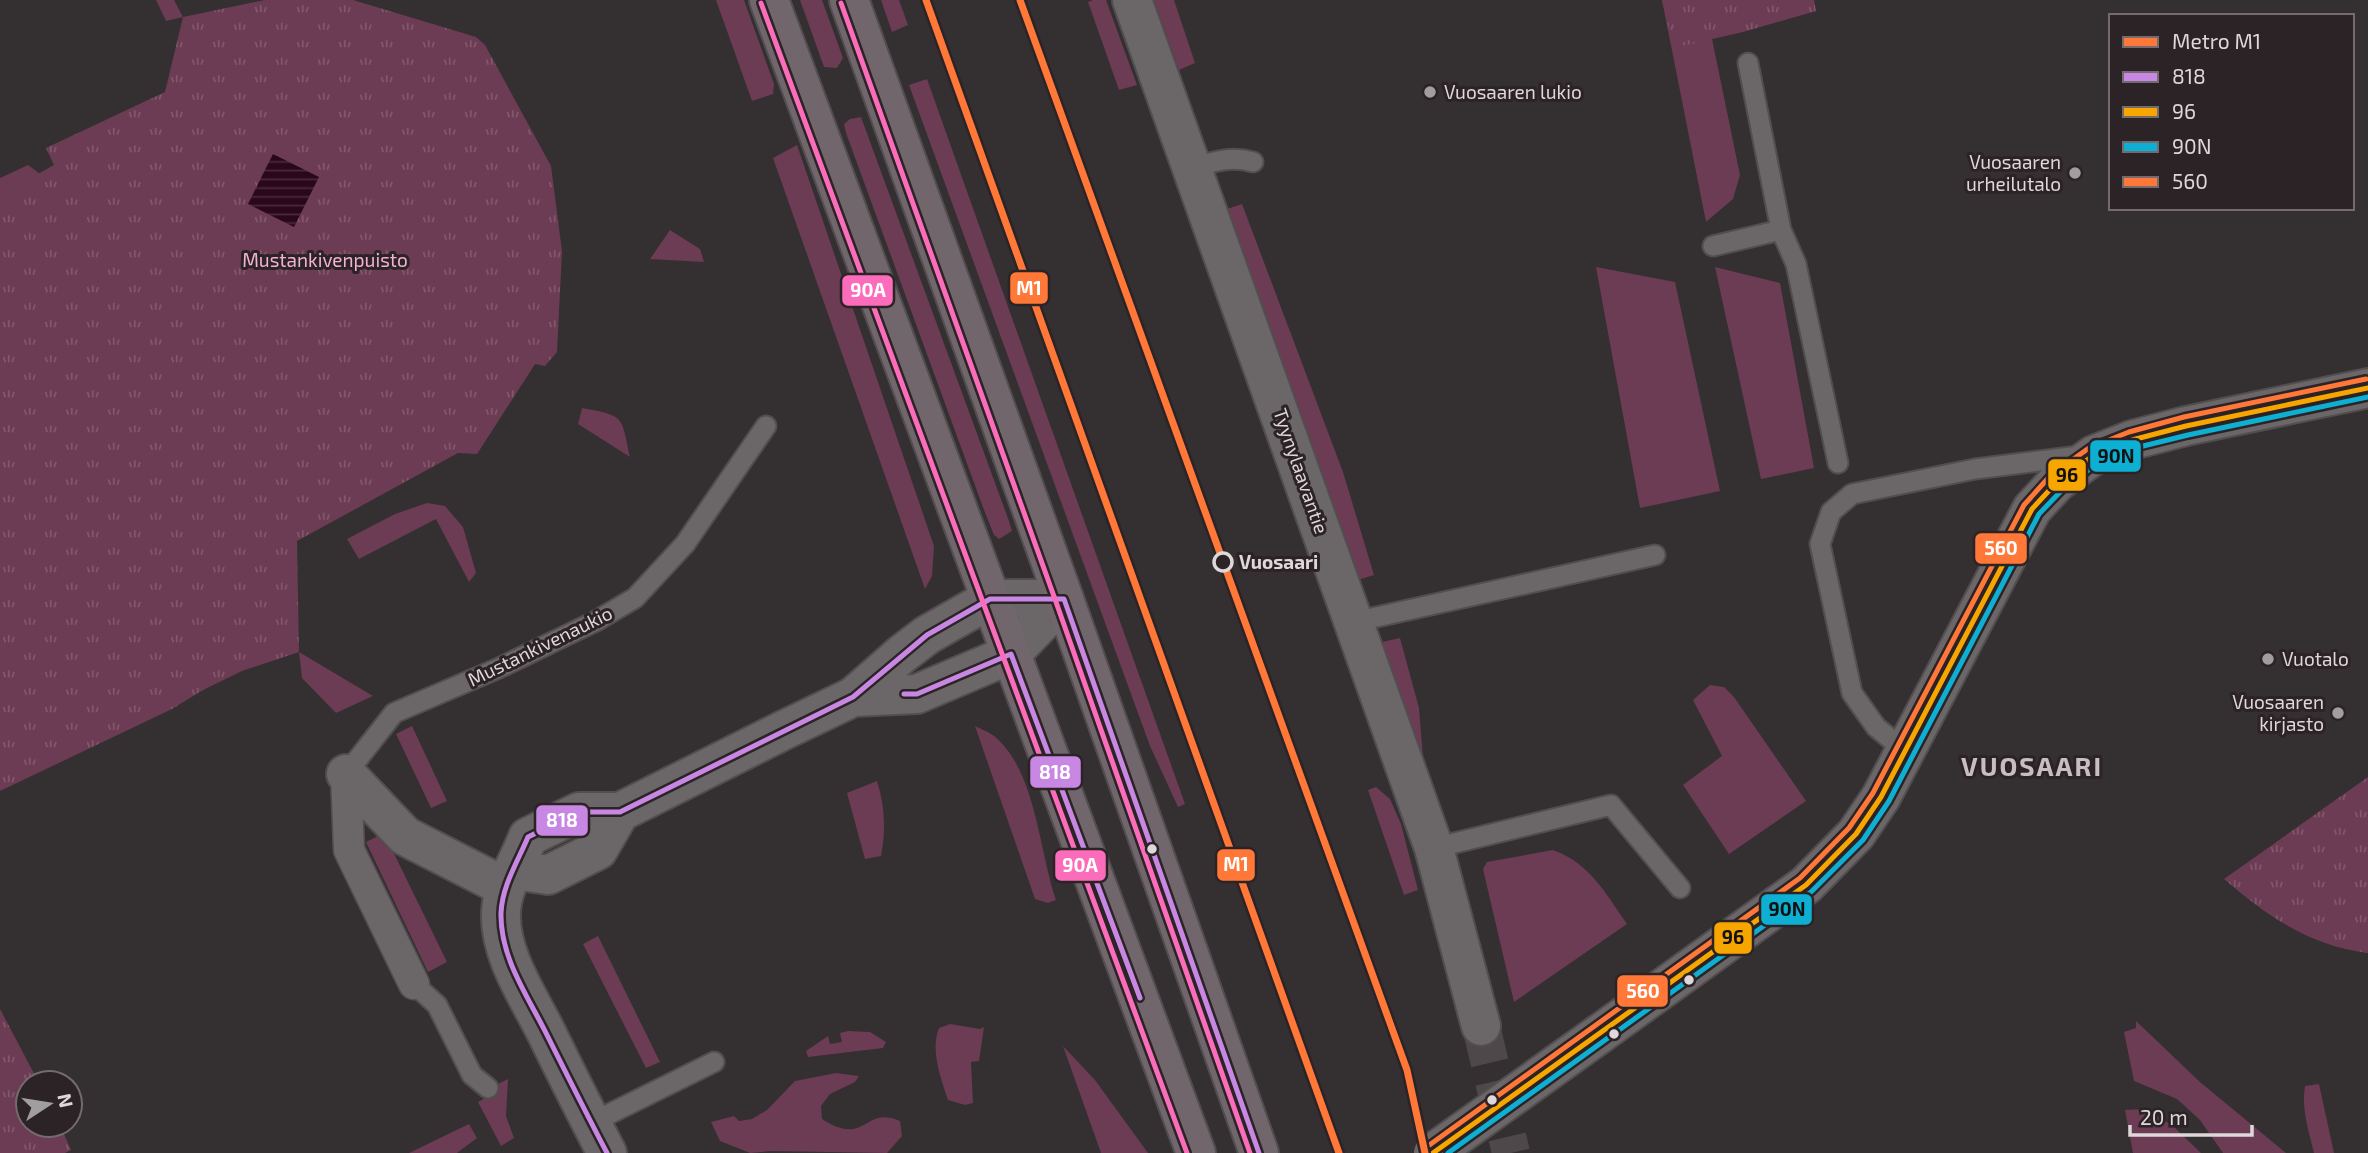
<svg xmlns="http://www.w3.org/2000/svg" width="2368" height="1153" font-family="'Exo 2',sans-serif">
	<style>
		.grass { fill: #6c3b54 }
		.park { fill: url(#park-tufts) }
		.water { fill: url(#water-rules) }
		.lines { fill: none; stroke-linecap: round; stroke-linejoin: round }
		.tertiary-tunnel { stroke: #4e484a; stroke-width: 38; stroke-dasharray: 38 19; stroke-linecap: butt }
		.service-casing { stroke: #524e50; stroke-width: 23 }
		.pedestrian-casing { stroke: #524e50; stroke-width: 33 }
		.minor-casing { stroke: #524e50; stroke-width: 42 }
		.tertiary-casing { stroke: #524e50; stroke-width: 42 }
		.primary-casing { stroke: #524e50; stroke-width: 42 }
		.service { stroke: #6b6668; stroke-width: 19 }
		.pedestrian { stroke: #6b6668; stroke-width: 30 }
		.minor { stroke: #6b6668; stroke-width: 38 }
		.tertiary { stroke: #6b6668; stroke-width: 38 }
		.primary { stroke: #70666b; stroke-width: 38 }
		.minor-bridge-casing { stroke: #524e50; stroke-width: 42; stroke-linecap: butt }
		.minor-bridge { stroke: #6b6668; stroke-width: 38 }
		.bus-1-casing { stroke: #2c2327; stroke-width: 10 }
		.bus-2-casing { stroke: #2c2327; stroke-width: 10 }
		.bus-3-casing { stroke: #2c2327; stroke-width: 10 }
		.bus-4-casing { stroke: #2c2327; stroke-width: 10 }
		.bus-5-casing { stroke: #2c2327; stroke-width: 10 }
		.bus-1 { stroke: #c787e3; stroke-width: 5 }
		.bus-2 { stroke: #f7a600; stroke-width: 5 }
		.bus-3 { stroke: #0dafd3; stroke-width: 5 }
		.bus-4 { stroke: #ff7838; stroke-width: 5 }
		.bus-5 { stroke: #fb6dba; stroke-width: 5 }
		.metro-1-casing { stroke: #2c2327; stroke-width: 12 }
		.metro-1 { stroke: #ff7838; stroke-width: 7 }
		.poi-dot { fill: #a29d9f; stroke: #2c2327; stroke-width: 2.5 }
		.stop-dot { fill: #2c2327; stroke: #ded8da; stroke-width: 3.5 }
		.bus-dot { fill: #ded8da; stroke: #2c2327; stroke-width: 2.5 }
		.labels { text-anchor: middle; stroke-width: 6; stroke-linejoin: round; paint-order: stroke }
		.poi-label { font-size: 19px; fill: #ded8da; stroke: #2c2327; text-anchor: start }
		.park-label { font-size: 19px; fill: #f5b1d1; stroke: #2c2327 }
		.street-label { font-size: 19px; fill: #ded8da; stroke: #2c2327 }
		.stop-label { font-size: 19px; font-weight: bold; fill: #ded8da; stroke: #2c2327; text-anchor: start }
		.district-label { font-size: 26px; font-weight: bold; letter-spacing: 2px; fill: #c8bdc1; stroke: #2c2327 }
		.line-badge { stroke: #2c2327; stroke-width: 2.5 }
		.badge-label { font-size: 19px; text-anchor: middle; font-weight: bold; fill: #fff }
		.pale-badge-label { font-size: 19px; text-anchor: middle; font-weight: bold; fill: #111 }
	</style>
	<defs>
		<pattern id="park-tufts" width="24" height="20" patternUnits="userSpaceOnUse" patternTransform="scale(1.75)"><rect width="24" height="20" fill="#6c3b54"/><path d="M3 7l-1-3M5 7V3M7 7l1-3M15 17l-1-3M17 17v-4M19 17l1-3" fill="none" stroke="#81576c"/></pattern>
		<pattern id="water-rules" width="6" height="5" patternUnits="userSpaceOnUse" patternTransform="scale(1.75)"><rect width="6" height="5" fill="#2a071b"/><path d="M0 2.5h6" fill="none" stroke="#482a3c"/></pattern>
	</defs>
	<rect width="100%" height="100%" fill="#342f31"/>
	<path class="grass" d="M 156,0 L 174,0 L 183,17 L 166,21 Z
		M 716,0 L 744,0 L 774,84 L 773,94 L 752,101 Z
		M 800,0 L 822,0 L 843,58 L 837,68 L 824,67 Z
		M 881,0 L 899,0 L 908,25 L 892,32 Z
		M 1093,0 L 1106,0 L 1137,85 L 1119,90 L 1088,2 Z
		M 1154,0 L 1174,0 L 1195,63 L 1179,70 Z
		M 1662,0 L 1704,0 L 1740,175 L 1733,199 L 1706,222 Z
		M 927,79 L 1185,804 L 1178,807 L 1150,746 L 909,85 Z
		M 861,117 L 1009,521 L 1012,531 L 999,539 L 994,535 L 984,510 L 846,133 L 844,124 L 850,119 Z
		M 797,145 L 934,546 L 932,576 L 925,589 L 773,158 Z
		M 28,165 L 47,179 L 0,210 L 0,178 Z
		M 1242,204 L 1343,472 L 1374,575 L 1358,580 L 1227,209 Z
		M 670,230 L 700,249 L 704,262 L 650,259 Z
		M 1596,267 L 1675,282 L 1720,491 L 1640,508 Z
		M 1715,267 L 1780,283 L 1814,468 L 1761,479 Z
		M 582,408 C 626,416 621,416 630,457 L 578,424 Z
		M 427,503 L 445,506 L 463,527 L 476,573 L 469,582 L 436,519 L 359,559 L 347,539 L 395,514 Z
		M 1400,638 L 1419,708 L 1423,757 L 1382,642 Z
		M 299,652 L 373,696 L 336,713 L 302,678 Z
		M 1710,685 L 1724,687 L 1734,697 L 1806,801 L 1729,854 L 1683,785 L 1722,756 L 1693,700 Z
		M 412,726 L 447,801 L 431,808 L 396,734 Z
		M 975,726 C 981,729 989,732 994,736 C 1036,770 1039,851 1056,900 L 1048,903 L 1035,899 Z
		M 877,781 C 885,806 886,830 881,856 L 865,859 L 847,793 Z
		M 1376,787 L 1390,799 L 1401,824 L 1418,890 L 1404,895 L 1368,790 Z
		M 384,833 L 447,962 L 428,972 L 366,842 Z
		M 1553,850 C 1590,863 1606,894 1627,924 L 1514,1002 L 1483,869 L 1487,862 Z
		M 598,936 L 660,1062 L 646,1068 L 583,944 Z
		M 2136,1021 L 2200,1082 L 2286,1153 L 2223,1153 L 2200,1120 L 2177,1099 L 2134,1081 L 2124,1032 L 2136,1028 Z
		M 950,1024 L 980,1029 L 984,1027 L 979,1061 L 971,1062 L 973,1103 L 965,1105 L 948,1100 C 941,1079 930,1050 939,1028 Z
		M 848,1031 L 870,1032 L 886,1042 L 883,1048 L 808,1057 L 806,1051 L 828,1036 L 830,1044 L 842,1042 L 840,1033 Z
		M 1063,1046 L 1095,1080 L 1148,1153 L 1101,1153 Z
		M 836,1073 L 859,1076 L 855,1082 L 830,1094 L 821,1106 L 822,1119 C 867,1148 863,1105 900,1121 L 902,1136 L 887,1153 L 771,1151 L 750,1153 L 720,1141 L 711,1122 L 734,1116 L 739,1121 L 752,1119 L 767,1110 L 795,1081 Z
		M 508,1079 L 506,1116 L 514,1138 L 501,1146 L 478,1102 L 494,1093 L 492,1087 Z
		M 2319,1084 L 2334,1153 L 2314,1153 C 2309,1132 2301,1108 2305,1086 Z
		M 2146,1109 L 2173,1126 L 2201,1153 L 2133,1153 L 2125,1110 Z
		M 469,1124 L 477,1138 L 457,1153 L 409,1153 Z"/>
	<path class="park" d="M 265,0 L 353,0 L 476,37 L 485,45 L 551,166 L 562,251 L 557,352 L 545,366 L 535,364 L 477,454 L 458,453 L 297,541 L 299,652 L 242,671 L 203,690 L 172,709 L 0,791 L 0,195 L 54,165 L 46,148 L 165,92 L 183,17 Z
		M 1662,0 L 1814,0 L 1816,11 L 1743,32 L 1673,48 Z
		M 2368,777 L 2368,953 C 2310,946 2267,916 2224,879 Z
		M 0,1009 L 39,1083 L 28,1083 L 28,1125 L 60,1125 L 71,1150 L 65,1153 L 0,1153 Z"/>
	<path class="water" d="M 273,154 L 319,177 L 294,227 L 248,204 Z"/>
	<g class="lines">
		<path class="tertiary-tunnel" d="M 1481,1026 L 1511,1153"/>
		<defs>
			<path id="service" d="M 1748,63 L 1781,230 L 1796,264 L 1838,463
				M 1193,168 C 1214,161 1232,156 1253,162
				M 1713,246 L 1781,230
				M 1354,622 L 1655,555
				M 1904,750 L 1876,727 L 1852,693 L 1820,544 L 1831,512 L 1852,494 L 1975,469 L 2079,456
				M 346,774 L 394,713 L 499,668 L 596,621 L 635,598 L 685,544 L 766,426
				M 1434,848 L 1611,805 L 1680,888
				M 414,984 L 437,1005 L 472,1075 L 488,1088
				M 591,1123 L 714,1062"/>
			<path id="pedestrian" d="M 346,774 L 349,850 L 414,984"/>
			<path id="minor" d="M 853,697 L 917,694 L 1011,654 L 1064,599
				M 346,774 L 405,836 L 505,887
				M 515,870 L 548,875 L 598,850 L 620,812
				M 1612,1025 L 1806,885 L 1856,834 L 1881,797 L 2032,509 L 2057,482 L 2094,455 L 2132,440 L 2186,426 L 2368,388
				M 607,1153 C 586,1113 566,1073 546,1032 C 528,996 499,954 501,912 C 502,886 519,861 528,837 L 579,812 L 620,812 L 784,730 L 853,697 L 902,654 L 927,635 L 990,599 L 1064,599"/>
			<path id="tertiary" d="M 1132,0 L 1434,848 L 1481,1026"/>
			<path id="primary" d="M 769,0 L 1196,1153
				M 849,0 L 1064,599 L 1259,1153"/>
		</defs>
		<use href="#service" class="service-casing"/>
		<use href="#pedestrian" class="pedestrian-casing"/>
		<use href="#minor" class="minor-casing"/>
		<use href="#tertiary" class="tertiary-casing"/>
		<use href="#primary" class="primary-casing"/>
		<use href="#service" class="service"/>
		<use href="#pedestrian" class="pedestrian"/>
		<use href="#minor" class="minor"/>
		<use href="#tertiary" class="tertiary"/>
		<use href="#primary" class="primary"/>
		<defs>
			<path id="minor-bridge" d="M 1433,1153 L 1612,1025"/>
		</defs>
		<use href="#minor-bridge" class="minor-bridge-casing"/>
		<use href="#minor-bridge" class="minor-bridge"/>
		<defs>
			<path id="bus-1" d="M 904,694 L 917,694 L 1011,654 L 1140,998
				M 607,1153 C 586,1113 566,1073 546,1033 C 527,995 500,957 501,913 C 502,886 518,861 528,837 L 579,812 L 620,812 L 853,697 L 927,635 L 990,599 L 1064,599 L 1259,1153"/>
			<path id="bus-2" d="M 1433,1153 L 1806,885 L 1856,834 L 1881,797 L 2032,509 L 2057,482 L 2094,455 L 2132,440 L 2186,426 L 2368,388"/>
			<path id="bus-3" d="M 1448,1153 L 1811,892 L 1863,840 L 1889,801 L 2039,514 L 2063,489 L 2098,463 L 2135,448 L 2188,435 L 2368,397"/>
			<path id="bus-4" d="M 1428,1146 L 1800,878 L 1849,828 L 1873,793 L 2024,505 L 2051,475 L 2089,448 L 2129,432 L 2184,417 L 2366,379"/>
			<path id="bus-5" d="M 761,3 L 1187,1153
				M 841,3 L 1056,602 L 1250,1153"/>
		</defs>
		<use href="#bus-1" class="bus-1-casing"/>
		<use href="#bus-2" class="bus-2-casing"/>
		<use href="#bus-3" class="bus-3-casing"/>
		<use href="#bus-4" class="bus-4-casing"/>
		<use href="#bus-5" class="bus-5-casing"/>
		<use href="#bus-1" class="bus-1"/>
		<use href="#bus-2" class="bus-2"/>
		<use href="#bus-3" class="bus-3"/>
		<use href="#bus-4" class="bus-4"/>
		<use href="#bus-5" class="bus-5"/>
		<defs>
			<path id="metro-1" d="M 926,0 L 1339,1153
				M 1020,0 L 1407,1070 L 1425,1153"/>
		</defs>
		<use href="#metro-1" class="metro-1-casing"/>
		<use href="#metro-1" class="metro-1"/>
	</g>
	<g class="poi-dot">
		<circle cx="1430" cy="92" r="7"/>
		<circle cx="2075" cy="173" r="7"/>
		<circle cx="2268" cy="659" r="7"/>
		<circle cx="2338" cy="713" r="7"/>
	</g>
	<circle class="stop-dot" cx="1223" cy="562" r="9"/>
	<g class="bus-dot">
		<circle cx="1152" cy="849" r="6"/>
		<circle cx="1689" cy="980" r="6"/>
		<circle cx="1614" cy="1034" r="6"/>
		<circle cx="1492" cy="1100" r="6"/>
	</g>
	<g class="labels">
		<g class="poi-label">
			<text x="1444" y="99">Vuosaaren lukio</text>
			<text x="2061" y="169" text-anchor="end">Vuosaaren<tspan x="2061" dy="22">urheilutalo</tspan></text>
			<text x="2282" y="666">Vuotalo</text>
			<text x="2324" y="709" text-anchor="end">Vuosaaren<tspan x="2324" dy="22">kirjasto</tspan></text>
		</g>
		<g class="park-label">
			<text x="325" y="267">Mustankivenpuisto</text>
		</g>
		<g class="street-label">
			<text transform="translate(1301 471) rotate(71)" y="7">Tyynylaavantie</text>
			<text transform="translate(540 646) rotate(-26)" y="7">Mustankivenaukio</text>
		</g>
		<g class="stop-label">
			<text x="1239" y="569">Vuosaari</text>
		</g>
		<g class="district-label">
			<text x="2032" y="776">VUOSAARI</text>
		</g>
	</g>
	<g class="line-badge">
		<rect x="1009" y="271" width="40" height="34" rx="7" fill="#ff7838"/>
		<rect x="841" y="274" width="53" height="33" rx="7" fill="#fb6dba"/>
		<rect x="2089" y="439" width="53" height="34" rx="7" fill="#0dafd3"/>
		<rect x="2047" y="458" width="40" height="34" rx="7" fill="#f7a600"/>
		<rect x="1974" y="532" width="54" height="33" rx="7" fill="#ff7838"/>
		<rect x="1029" y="755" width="53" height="34" rx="7" fill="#c787e3"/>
		<rect x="535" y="804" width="54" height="33" rx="7" fill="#c787e3"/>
		<rect x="1216" y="848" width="40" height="34" rx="7" fill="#ff7838"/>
		<rect x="1054" y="849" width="53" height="33" rx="7" fill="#fb6dba"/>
		<rect x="1760" y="893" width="53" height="33" rx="7" fill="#0dafd3"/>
		<rect x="1713" y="921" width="40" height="34" rx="7" fill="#f7a600"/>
		<rect x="1616" y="974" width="53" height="34" rx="7" fill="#ff7838"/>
	</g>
	<g class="badge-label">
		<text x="1029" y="295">M1</text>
		<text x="868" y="297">90A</text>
		<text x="2001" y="555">560</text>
		<text x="1055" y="779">818</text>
		<text x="562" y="827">818</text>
		<text x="1236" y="871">M1</text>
		<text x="1080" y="872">90A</text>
		<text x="1643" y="998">560</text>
	</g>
	<g class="pale-badge-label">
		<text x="2116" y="463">90N</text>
		<text x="2067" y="482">96</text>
		<text x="1787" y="916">90N</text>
		<text x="1733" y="944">96</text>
	</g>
	<rect x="2109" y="14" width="245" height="196" fill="#2c2327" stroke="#736b6f" stroke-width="2"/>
	<rect x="2123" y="37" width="35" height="10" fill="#ff7838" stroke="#736b6f" stroke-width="2"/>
	<text x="2172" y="49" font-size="21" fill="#ded8da">Metro M1</text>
	<rect x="2123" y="72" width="35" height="10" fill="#c787e3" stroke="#736b6f" stroke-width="2"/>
	<text x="2172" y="84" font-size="21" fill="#ded8da">818</text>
	<rect x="2123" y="107" width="35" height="10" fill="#f7a600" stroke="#736b6f" stroke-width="2"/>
	<text x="2172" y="119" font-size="21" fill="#ded8da">96</text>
	<rect x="2123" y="142" width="35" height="10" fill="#0dafd3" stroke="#736b6f" stroke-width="2"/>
	<text x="2172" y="154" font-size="21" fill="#ded8da">90N</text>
	<rect x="2123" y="177" width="35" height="10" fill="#ff7838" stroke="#736b6f" stroke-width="2"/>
	<text x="2172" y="189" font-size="21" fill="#ded8da">560</text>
	<g transform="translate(49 1104) rotate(78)"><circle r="33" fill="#2c2327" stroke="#736b6f" stroke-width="2"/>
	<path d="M0-5L12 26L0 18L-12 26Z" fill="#a29d9f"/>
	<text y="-10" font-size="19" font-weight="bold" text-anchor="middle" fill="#ded8da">N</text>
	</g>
	<path d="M2130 1125v10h122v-10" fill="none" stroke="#ded8da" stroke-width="3.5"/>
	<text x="2140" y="1125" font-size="21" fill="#ded8da" stroke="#2c2327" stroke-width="5" paint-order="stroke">20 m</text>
</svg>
